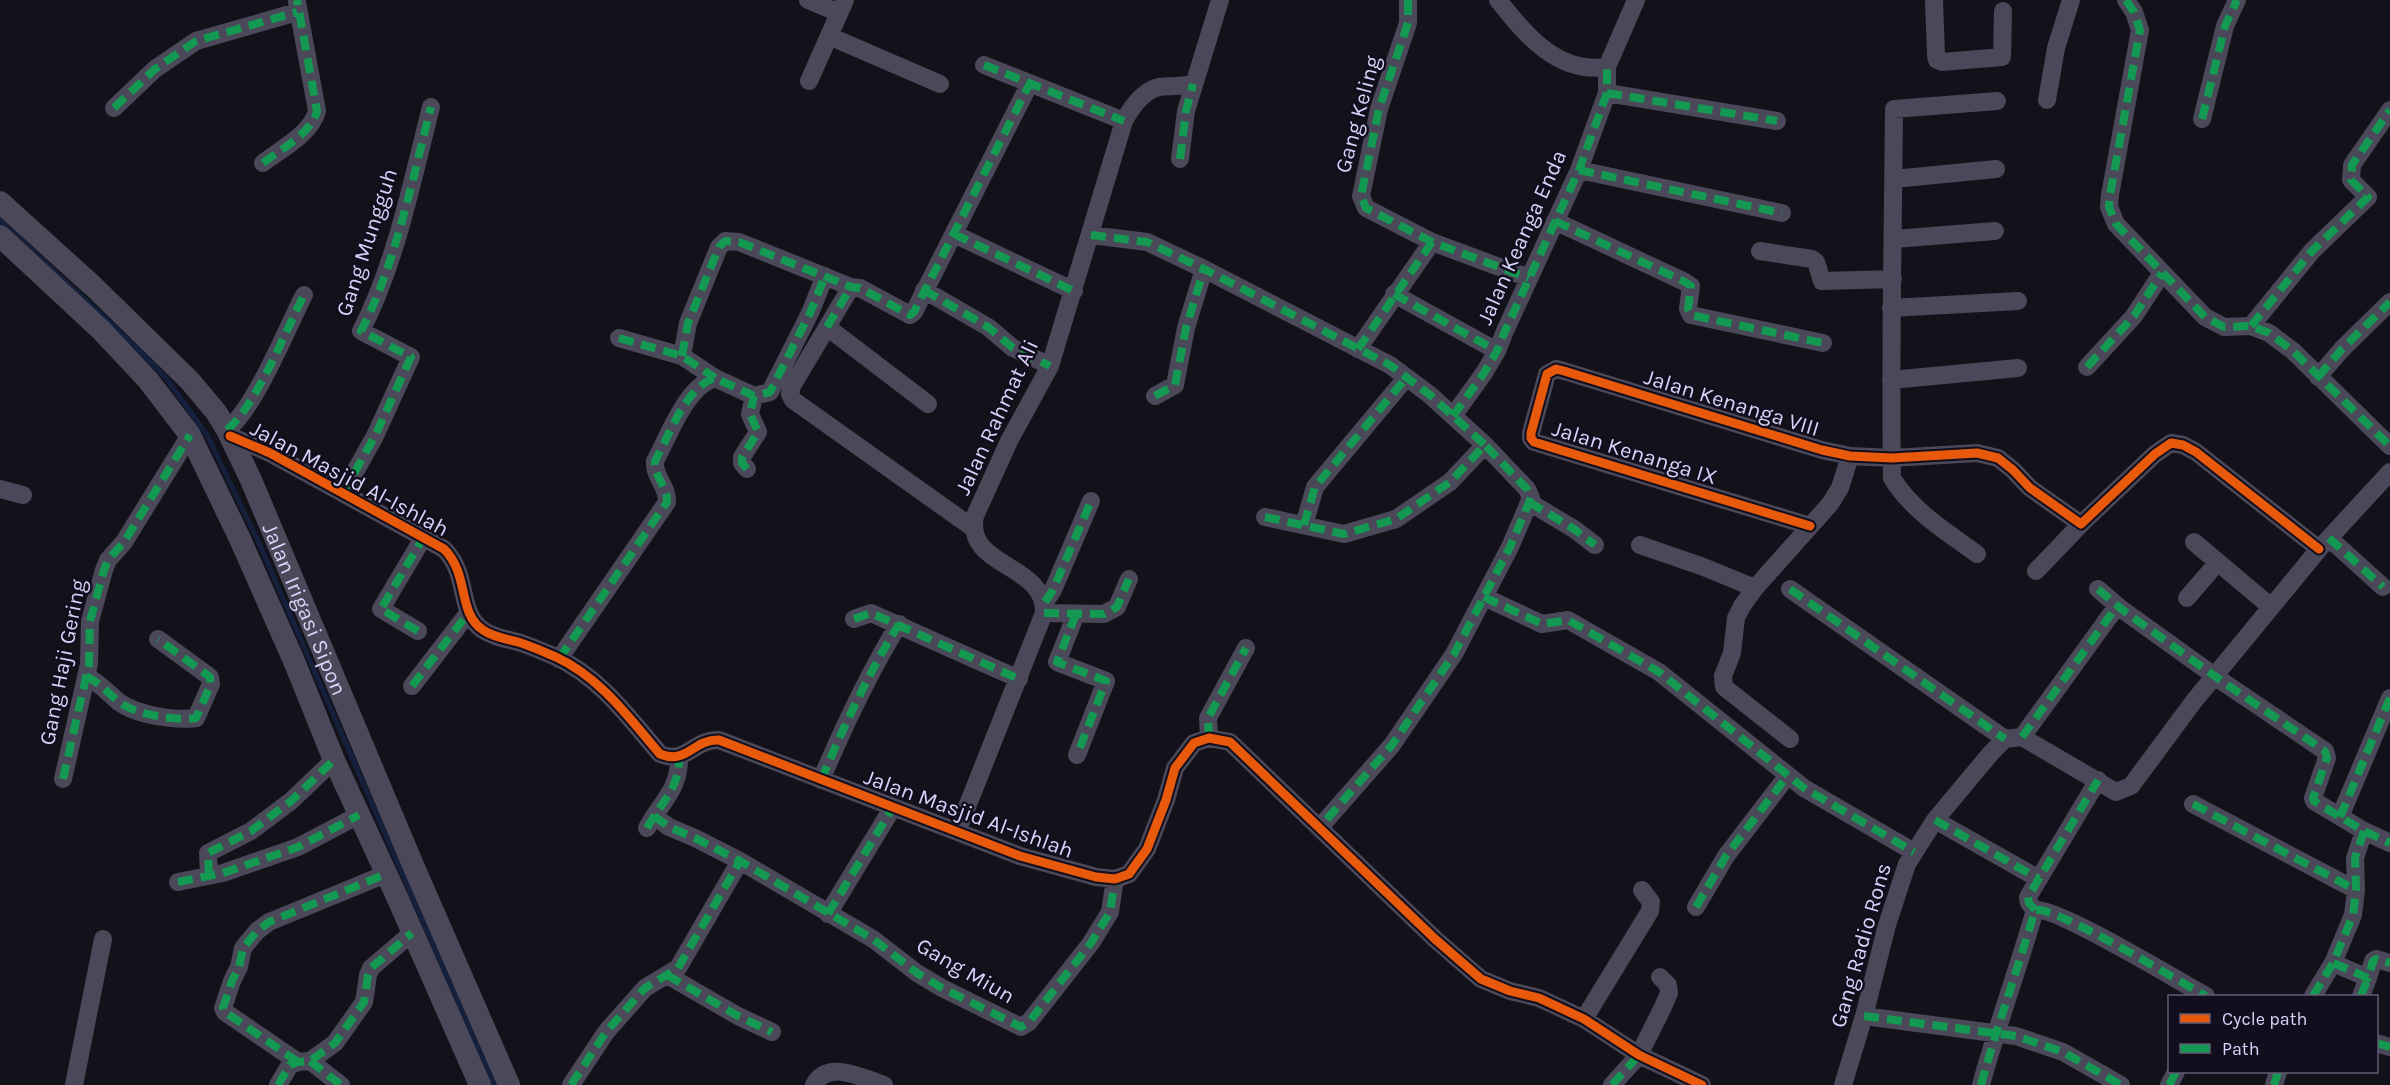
<svg xmlns="http://www.w3.org/2000/svg" width="2390" height="1085" font-family="Karla,sans-serif">
	<style>
		.lines { fill: none; stroke-linecap: round; stroke-linejoin: round }
		.stream { stroke: #15203d; stroke-width: 5 }
		.minor { stroke: #4a4859; stroke-width: 18 }
		.tertiary { stroke: #4a4859; stroke-width: 22 }
		.quiet { stroke: #139951; stroke-width: 8; stroke-dasharray: 15 8; stroke-linecap: butt }
		.cycleway-casing { stroke: #120e1d; stroke-width: 13 }
		.cycleway { stroke: #e8590c; stroke-width: 9 }
		.labels { text-anchor: middle; stroke-width: 5; stroke-linejoin: round; paint-order: stroke }
		.street-label { font-size: 22px; fill: #d9d1f9; stroke: #120e1d }
	</style>
	<rect width="100%" height="100%" fill="#13121a"/>
	<g class="lines">
		<path class="stream" d="M 0,220 L 138,349 L 166,378 L 207,435 L 259,543 L 494,1085"/>
		<path class="minor" d="M 808,0 L 839,13
			M 1408,0 L 1408,23 L 1379,109 L 1361,196 L 1366,208 L 1432,242 L 1529,278
			M 1498,0 C 1526,35 1557,74 1607,67 L 1636,0
			M 1934,0 L 1936,55 L 1937,60 L 1942,62 L 2002,57 L 2003,11
			M 2126,0 L 2134,12 L 2140,30 L 2110,195 L 2109,207 L 2116,224 L 2205,317 L 2224,327 L 2251,326 L 2269,333 L 2293,351 L 2390,446
			M 829,36 L 940,84
			M 984,65 L 1124,121
			M 809,81 L 845,0
			M 1607,93 L 1777,121
			M 2047,100 L 2056,48 L 2071,0
			M 114,108 L 155,69 L 196,41 L 297,12
			M 2202,119 L 2225,26 L 2237,0
			M 1180,159 L 1186,111 L 1220,0
			M 263,163 C 281,149 311,134 317,111 L 297,2
			M 1579,170 L 1782,213
			M 1894,179 L 1996,169
			M 1555,221 L 1685,282 L 1691,286 L 1688,309 L 1691,315 L 1823,343
			M 954,234 L 1074,291
			M 1091,235 L 1147,242 L 1204,269 L 1390,365 L 1430,395 L 1485,445
			M 1894,239 L 1995,231
			M 1760,251 L 1812,259 L 1816,262 L 1822,281 L 1893,279
			M 851,287 L 792,386 L 790,394 L 793,400 L 973,528
			M 924,290 L 988,327 L 1013,348 L 1050,366
			M 1394,294 L 1497,351
			M 1891,308 L 2018,301
			M 2251,326 L 2312,251 L 2368,197 L 2351,180 L 2352,165 L 2390,110
			M 827,327 L 928,404
			M 619,338 L 682,356 L 715,378
			M 1358,349 L 1432,242
			M 682,356 L 688,323 L 719,247 L 725,241 L 739,242 L 851,287 L 860,288 L 910,315 L 914,312 L 1030,83
			M 2087,367 L 2134,316 L 2162,273
			M 2318,377 L 2342,349 L 2390,302
			M 1891,380 L 2018,368
			M 1155,396 L 1175,385 L 1186,328 L 1204,269
			M 1453,416 L 1484,373 L 1497,351 L 1505,331 L 1579,170 L 1607,93 L 1607,67
			M 227,430 C 256,406 286,330 304,295
			M 230,436 L 270,453 L 444,549 C 470,575 457,613 483,630 C 493,637 506,639 518,642 C 531,646 544,652 556,657 C 601,678 629,718 660,754 C 687,765 693,739 719,740 L 1020,856 L 1096,877 L 1115,879 L 1129,874 L 1147,849 L 1166,800 L 1175,768 L 1194,743 L 1209,738 L 1230,742 L 1435,939 L 1481,979 L 1510,991 L 1539,998 L 1584,1019 L 1639,1055 L 1702,1085
			M 747,469 L 742,463 L 742,457 L 758,432 L 750,414 L 754,396
			M 0,489 L 23,495
			M 343,493 L 375,436 L 411,357 L 361,331 C 396,263 412,181 431,107
			M 1529,502 L 1574,529 L 1595,545
			M 1265,517 L 1344,534 L 1396,519 L 1450,482 L 1485,445 L 1527,489 L 1531,498 L 1510,547 L 1454,654 L 1392,745 L 1320,827
			M 1304,525 L 1315,487 L 1406,378
			M 1810,526 L 1534,442 L 1531,438 L 1531,433 L 1547,374 L 1556,369 L 1564,371 L 1822,450 L 1850,456 L 1892,458 L 1977,453 L 1998,458 L 2013,470 L 2030,488 L 2081,524 L 2155,454 L 2171,443 L 2183,445 L 2196,452 L 2319,549
			M 2329,538 L 2383,587
			M 2194,542 L 2271,607
			M 1640,545 L 1701,566 L 1755,588
			M 1977,554 C 1947,532 1912,511 1892,478 C 1890,355 1893,232 1894,109 L 1997,101
			M 2036,571 L 2081,524
			M 1790,589 L 2005,739
			M 2098,589 L 2120,608 L 2223,682 L 2325,751 L 2327,758 L 2313,798 L 2314,801 L 2364,831 L 2390,843
			M 1484,597 L 1542,624 L 1568,620 L 1659,672 L 1804,788 L 1914,852
			M 2187,598 L 2218,562
			M 1045,602 L 1053,590 L 1091,501
			M 1044,613 L 1104,614 L 1117,607 L 1129,579
			M 1076,614 L 1057,662 L 1106,681 L 1077,755
			M 854,619 L 871,613 L 1019,679
			M 418,631 L 381,609 L 423,538
			M 559,659 L 667,502 C 668,486 653,476 655,461 C 669,436 686,386 715,378 L 754,396 L 770,392 L 810,313 L 825,276
			M 86,676 C 100,683 108,693 119,702 C 136,715 176,721 196,718 L 211,684 L 210,677 L 158,639
			M 412,686 L 469,612
			M 2022,737 L 2117,606
			M 1209,738 L 1208,718 L 1246,648
			M 1790,739 L 1724,687 L 1723,676 L 1732,653 L 1736,618 L 1742,606 L 1755,588 L 1830,504 L 1840,488 L 1850,456
			M 63,779 L 89,664 L 90,621 L 104,570 L 108,560 L 124,542 L 190,435
			M 821,780 C 844,726 868,674 899,624
			M 2193,804 L 2356,890
			M 654,816 L 669,827 L 695,838 L 740,861 L 873,939 L 917,973 L 942,988 L 1021,1027 L 1029,1022 L 1091,943 L 1110,912 L 1115,879
			M 2340,817 L 2390,698
			M 1935,820 L 2039,879
			M 647,828 C 661,802 680,789 679,757
			M 2364,831 L 2355,858 L 2356,890 L 2353,915 L 2333,963 L 2368,978 L 2373,961 L 2376,959 L 2390,963
			M 957,832 L 1044,613 C 1046,563 964,568 975,516 L 1009,441 L 1050,366 L 1124,121 C 1131,108 1143,91 1159,87 C 1171,85 1182,87 1193,84
			M 209,875 L 208,853 L 251,831 L 291,801 L 334,760
			M 178,882 L 223,873 L 298,847 L 359,815
			M 1696,907 L 1726,856 L 1788,775
			M 2035,910 L 2029,903 L 2028,897 L 2098,780
			M 828,914 L 893,807
			M 667,975 L 738,1016 L 772,1032
			M 2313,996 L 2333,963
			M 2361,996 L 2368,978
			M 1864,1016 L 2016,1036 L 2063,1052 L 2121,1085
			M 1584,1019 L 1650,911 L 1651,902 L 1642,890
			M 2376,1043 L 2390,1047
			M 310,1061 L 341,1085
			M 298,1062 L 225,1012 L 223,1008 L 232,981 L 239,967 L 243,948 L 257,931 L 269,922 L 386,874
			M 74,1085 L 103,939
			M 278,1085 L 290,1065 L 298,1062 L 310,1061 L 335,1043 L 364,1002 L 368,975 L 371,968 L 412,933
			M 571,1085 L 606,1032 L 645,988 L 678,968 L 740,861
			M 814,1085 C 827,1059 863,1078 884,1085
			M 1612,1085 L 1639,1055 L 1663,1007 L 1669,993 L 1668,985 L 1660,977
			M 1843,1085 L 1864,1016 L 1887,925 L 1907,864 L 1935,820 L 1991,753 L 2005,739 L 2022,737 L 2116,792 L 2131,786 L 2194,701 L 2319,549 L 2390,472
			M 1981,1085 C 1997,1026 2018,969 2035,910 C 2056,906 2180,982 2206,996
			M 2169,1085 L 2176,1072
			M 2274,1085 L 2278,1072"/>
		<g class="tertiary">
			<path id="s1" d="M 0,202 L 94,287 L 190,381 L 216,412 L 227,430 L 251,480 L 413,865 L 509,1085"/>
			<path d="M 0,236 L 101,330 L 148,380 L 190,435 L 240,539 L 294,661 L 334,760 L 397,897 L 480,1085"/>
		</g>
		<path class="quiet" d="M 1408,0 L 1408,23 L 1379,109 L 1361,196 L 1366,208 L 1432,242 L 1529,278
			M 2126,0 L 2134,12 L 2140,30 L 2110,195 L 2109,207 L 2116,224 L 2205,317 L 2224,327 L 2251,326 L 2269,333 L 2293,351 L 2390,446
			M 984,65 L 1124,121
			M 1607,93 L 1777,121
			M 114,108 L 155,69 L 196,41 L 297,12
			M 2202,119 L 2225,26 L 2237,0
			M 1180,159 L 1186,111 L 1193,84
			M 263,163 C 281,149 311,134 317,111 L 297,0
			M 1579,170 L 1782,213
			M 1555,221 L 1685,282 L 1691,286 L 1688,309 L 1691,315 L 1823,343
			M 954,234 L 1074,291
			M 1091,235 L 1147,242 L 1204,269 L 1390,365 L 1430,395 L 1485,445
			M 924,290 L 988,327 L 1013,348 L 1050,366
			M 1394,294 L 1497,351
			M 2251,326 L 2312,251 L 2368,197 L 2351,180 L 2352,165 L 2390,110
			M 827,327 L 851,287
			M 619,338 L 682,356 L 715,378
			M 1358,349 L 1432,242
			M 682,356 L 688,323 L 719,247 L 725,241 L 739,242 L 851,287 L 860,288 L 910,315 L 914,312 L 1030,83
			M 2087,367 L 2134,316 L 2162,273
			M 2318,377 L 2342,349 L 2390,302
			M 1155,396 L 1175,385 L 1186,328 L 1204,269
			M 1453,416 L 1484,373 L 1497,351 L 1505,331 L 1579,170 L 1607,93 L 1607,67
			M 227,430 C 256,406 286,330 304,295
			M 747,469 L 742,463 L 742,457 L 758,432 L 750,414 L 754,396
			M 343,493 L 375,436 L 411,357 L 361,331 C 396,263 412,181 431,107
			M 1529,502 L 1574,529 L 1595,545
			M 1265,517 L 1344,534 L 1396,519 L 1450,482 L 1485,445 L 1527,489 L 1531,498 L 1510,547 L 1454,654 L 1392,745 L 1320,827
			M 1304,525 L 1315,487 L 1406,378
			M 2329,538 L 2383,587
			M 1790,589 L 2005,739
			M 2098,589 L 2120,608 L 2223,682 L 2325,751 L 2327,758 L 2313,798 L 2314,801 L 2364,831 L 2390,843
			M 1484,597 L 1542,624 L 1568,620 L 1659,672 L 1804,788 L 1914,852
			M 1045,602 L 1053,590 L 1091,501
			M 1044,613 L 1104,614 L 1117,607 L 1129,579
			M 1076,614 L 1057,662 L 1106,681 L 1077,755
			M 854,619 L 871,613 L 1019,679
			M 418,631 L 381,609 L 423,538
			M 559,659 L 667,502 C 668,486 653,476 655,461 C 669,436 686,386 715,378 L 754,396 L 770,392 L 810,313 L 825,276
			M 86,676 C 100,683 108,693 119,702 C 136,715 176,721 196,718 L 211,684 L 210,677 L 158,639
			M 412,686 L 469,612
			M 2022,737 L 2117,606
			M 1209,738 L 1208,718 L 1246,648
			M 63,779 L 89,664 L 90,621 L 104,570 L 108,560 L 124,542 L 190,435
			M 821,780 C 844,726 868,674 899,624
			M 2193,804 L 2356,890
			M 654,816 L 669,827 L 695,838 L 740,861 L 873,939 L 917,973 L 942,988 L 1021,1027 L 1029,1022 L 1091,943 L 1110,912 L 1115,879
			M 2340,817 L 2390,698
			M 1935,820 L 2039,879
			M 647,828 C 661,802 680,789 679,757
			M 2364,831 L 2355,858 L 2356,890 L 2353,915 L 2333,963 L 2368,978 L 2373,961 L 2376,959 L 2390,963
			M 209,875 L 208,853 L 251,831 L 291,801 L 334,760
			M 178,882 L 223,873 L 298,847 L 359,815
			M 1696,907 L 1726,856 L 1788,775
			M 2035,910 L 2029,903 L 2028,897 L 2098,780
			M 828,914 L 893,807
			M 667,975 L 738,1016 L 772,1032
			M 2313,996 L 2333,963
			M 2361,996 L 2368,978
			M 1864,1016 L 2016,1036 L 2063,1052 L 2121,1085
			M 2376,1043 L 2390,1047
			M 310,1061 L 341,1085
			M 298,1062 L 225,1012 L 223,1008 L 232,981 L 239,967 L 243,948 L 257,931 L 269,922 L 386,874
			M 278,1085 L 290,1065 L 298,1062 L 310,1061 L 335,1043 L 364,1002 L 368,975 L 371,968 L 412,933
			M 571,1085 L 606,1032 L 645,988 L 678,968 L 740,861
			M 1612,1085 L 1639,1055
			M 1981,1085 C 1997,1026 2018,969 2035,910 C 2056,906 2180,982 2206,996
			M 2169,1085 L 2176,1072
			M 2274,1085 L 2278,1072"/>
		<defs>
			<path id="cycleway" d="M 230,436 L 270,453 L 444,549 C 470,575 457,613 483,630 C 493,637 506,639 518,642 C 531,646 544,652 556,657 C 601,678 629,718 660,754 C 687,765 693,739 719,740 L 1020,856 L 1096,877 L 1115,879 L 1129,874 L 1147,849 L 1166,800 L 1175,768 L 1194,743 L 1209,738 L 1230,742 L 1435,939 L 1481,979 L 1510,991 L 1539,998 L 1584,1019 L 1639,1055 L 1702,1085
				M 1810,526 L 1534,442 L 1531,438 L 1531,433 L 1547,374 L 1556,369 L 1564,371 L 1822,450 L 1850,456 L 1892,458 L 1977,453 L 1998,458 L 2013,470 L 2030,488 L 2081,524 L 2155,454 L 2171,443 L 2183,445 L 2196,452 L 2319,549"/>
		</defs>
		<use href="#cycleway" class="cycleway-casing"/>
		<use href="#cycleway" class="cycleway"/>
	</g>
	<g class="labels">
		<g class="street-label">
			<text transform="translate(1357 114) rotate(-75)" y="8">Gang Keling</text>
			<text transform="translate(1521 237) rotate(-66)" y="8">Jalan Keanga Enda</text>
			<text transform="translate(366 242) rotate(-72)" y="8">Gang Mungguh</text>
			<text transform="translate(1732 402) rotate(17)" y="8">Jalan Kenanga VIII</text>
			<text transform="translate(996 417) rotate(-65)" y="8">Jalan Rahmat Ali</text>
			<text transform="translate(1635 452) rotate(17)" y="8">Jalan Kenanga IX</text>
			<text transform="translate(350 478) rotate(28)" y="8">Jalan Masjid Al-Ishlah</text>
			<text dy="8" stroke="none"><textPath href="#s1" startOffset="518">Jalan Irigasi Sipon</textPath></text>
			<text transform="translate(62 662) rotate(-79)" y="8">Gang Haji Gering</text>
			<text transform="translate(969 813) rotate(20)" y="8">Jalan Masjid Al-Ishlah</text>
			<text transform="translate(1860 945) rotate(-74)" y="8">Gang Radio Rons</text>
			<text transform="translate(966 970) rotate(30)" y="8">Gang Miun</text>
		</g>
	</g>
	<rect x="2168" y="995" width="210" height="78" fill="#120e1d" stroke="#625c75" stroke-width="1.5"/>
	<rect x="2180" y="1014" width="30" height="9" fill="#e8590c" stroke="#625c75" stroke-width="1.5"/>
	<text x="2222" y="1025" font-size="18" fill="#d9d1f9">Cycle path</text>
	<rect x="2180" y="1044" width="30" height="9" fill="#139951" stroke="#625c75" stroke-width="1.5"/>
	<text x="2222" y="1055" font-size="18" fill="#d9d1f9">Path</text>
</svg>
